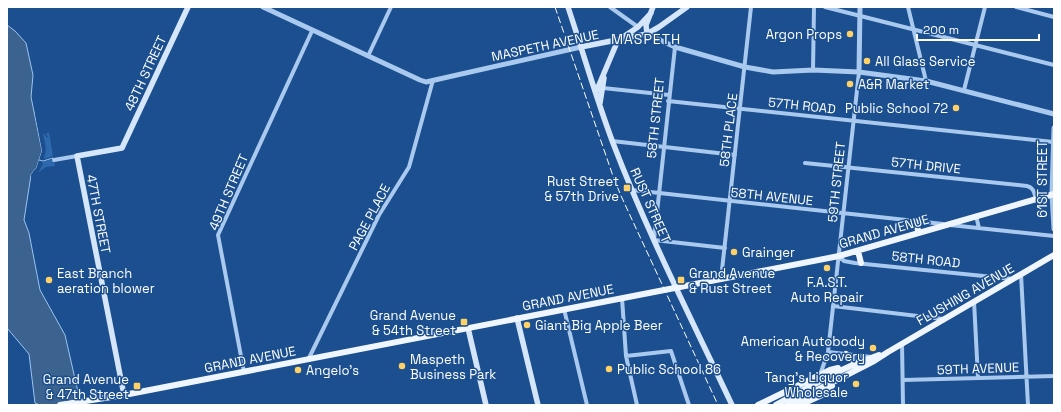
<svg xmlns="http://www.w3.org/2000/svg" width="1061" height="412" font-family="'Space Grotesk',sans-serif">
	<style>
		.green { fill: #2e69ad }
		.water { fill: #3c6290; stroke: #9cc4f0 }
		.pier { fill: #1b4f8f }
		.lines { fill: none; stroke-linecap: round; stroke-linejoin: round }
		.stream { stroke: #9cc4f0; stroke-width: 1 }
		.minor { stroke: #a9c9ee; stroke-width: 4 }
		.tertiary { stroke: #a9c9ee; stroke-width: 5 }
		.secondary { stroke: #d6e6fa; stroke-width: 5.5 }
		.primary { stroke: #f0f6ff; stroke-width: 6 }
		.rail { stroke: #fff; stroke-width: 1; stroke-dasharray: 7 3; stroke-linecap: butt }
		.poi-dot { fill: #ffd166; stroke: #1b4f8f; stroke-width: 1.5 }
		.labels { text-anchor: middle; stroke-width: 3; stroke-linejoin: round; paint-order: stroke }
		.poi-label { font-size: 13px; fill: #fff; stroke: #1b4f8f; text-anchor: start }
		.street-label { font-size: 13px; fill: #fff; stroke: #1b4f8f }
		.neighbourhood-label { font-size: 14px; letter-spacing: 1px; fill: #fff; stroke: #1b4f8f }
	</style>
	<rect width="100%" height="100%" fill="#1b4f8f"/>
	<path class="green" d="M 49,132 L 53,156 L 45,159 L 44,157 C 48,149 44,141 43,133 L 45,135 L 47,138 L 48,137 L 46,134 Z
		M 49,160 L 54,160 L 55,166 L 46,167 L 39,172 L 39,171 L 43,164 L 42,162 Z"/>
	<path class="water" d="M 7,25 L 15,31 L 26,43 L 33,75 L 31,97 L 42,151 L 36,169 L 34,170 L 31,175 L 24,220 L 29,233 L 40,290 L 65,335 L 81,405 L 40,405 L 35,403 L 29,354 L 7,328 Z"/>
	<path class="pier" d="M 35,113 L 37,114 L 44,151 L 38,170 L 35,172 L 33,176 L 32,182 L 31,175 L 34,170 L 36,169 L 42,151 Z"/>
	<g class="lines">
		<path class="stream" d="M 39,160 L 43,161 L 53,158 L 54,159"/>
		<path class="minor" d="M 610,7 L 638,27
			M 825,7 L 1054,65
			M 908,7 L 926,81
			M 1016,7 L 1054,17
			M 675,47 L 654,240 L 725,248
			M 368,56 L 391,7
			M 813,70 L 814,7
			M 603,88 L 669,95
			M 964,90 L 985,7
			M 668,101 L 1053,142
			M 612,141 L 735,155
			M 54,160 L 77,156
			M 805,163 L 1027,186 C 1034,188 1034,192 1036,199
			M 632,190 L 943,224
			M 976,216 L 979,228
			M 950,225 L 1054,236
			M 839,256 L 844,261 L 855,263 L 1013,279
			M 1021,274 L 1028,405
			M 721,279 L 751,7
			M 622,298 L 626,356 L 637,405
			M 974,301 L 978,378
			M 833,306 L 943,319
			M 564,309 L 587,405
			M 902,343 L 903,405
			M 828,352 L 871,357
			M 626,356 L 671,351 L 689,405
			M 309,358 L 379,215 L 409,167 L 433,80
			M 244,372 L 218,235 L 312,31
			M 820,375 L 828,352 L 859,72
			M 903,380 L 1054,376"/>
		<path class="tertiary" d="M 263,7 L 420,80 L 426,82 L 581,47
			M 647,34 L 675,47 L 745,67 L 773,72 L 813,70 L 859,72 L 926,81 L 1054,114
			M 859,72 L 860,7
			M 1054,128 L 1052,194 L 1054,229"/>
		<path class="secondary" d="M 568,7 C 583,52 596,98 613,143 C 647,232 691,318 732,405
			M 647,34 L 646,25 L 653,7
			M 620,39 L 638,27 L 651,13
			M 581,47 L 647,34 L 659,27 L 687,7
			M 596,92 L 618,40
			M 600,103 L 604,78
			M 517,318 L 538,405
			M 468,328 L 486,405
			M 124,395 L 77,156 L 122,148 L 188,7"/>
		<path class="primary" d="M 915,221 L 919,233
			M 858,251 L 861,263
			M 846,354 L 853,359 L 856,367
			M 60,405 L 124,395 L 839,256 L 1054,194
			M 758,405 L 830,370 L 838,368
			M 776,405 L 833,374 L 855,364 L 879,355
			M 788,405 L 874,361 L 888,352 L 1054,255
			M 800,405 L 822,395 L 832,386"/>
		<path class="rail" d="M 555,7 L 614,179 L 622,198 L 718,405"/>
	</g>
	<g class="poi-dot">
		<circle cx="850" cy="34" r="4"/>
		<circle cx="867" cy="61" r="4"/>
		<circle cx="850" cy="84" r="4"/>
		<circle cx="956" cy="108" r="4"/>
		<rect x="623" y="184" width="8" height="8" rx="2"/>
		<circle cx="734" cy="252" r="4"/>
		<circle cx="827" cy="268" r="4"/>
		<circle cx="49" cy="280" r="4"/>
		<rect x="677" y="276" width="8" height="8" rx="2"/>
		<rect x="460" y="318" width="8" height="8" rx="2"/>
		<circle cx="527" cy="325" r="4"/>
		<circle cx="873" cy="348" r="4"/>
		<circle cx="402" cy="366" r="4"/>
		<circle cx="609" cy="369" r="4"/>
		<circle cx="298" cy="370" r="4"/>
		<circle cx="856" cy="384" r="4"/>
		<rect x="133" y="382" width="8" height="8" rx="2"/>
	</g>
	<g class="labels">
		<g class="poi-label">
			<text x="842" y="39" text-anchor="end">Argon Props</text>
			<text x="875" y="66">All Glass Service</text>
			<text x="858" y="89">A&amp;R Market</text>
			<text x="948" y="113" text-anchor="end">Public School 72</text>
			<text x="619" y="186" text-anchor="end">Rust Street<tspan x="619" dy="15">&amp; 57th Drive</tspan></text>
			<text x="742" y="257">Grainger</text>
			<text x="57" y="278">East Branch<tspan x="57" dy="15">aeration blower</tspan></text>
			<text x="689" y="278">Grand Avenue<tspan x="689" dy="15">&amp; Rust Street</tspan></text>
			<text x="827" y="287" text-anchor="middle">F.A.S.T.<tspan x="827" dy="15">Auto Repair</tspan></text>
			<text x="456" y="320" text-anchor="end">Grand Avenue<tspan x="456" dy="15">&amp; 54th Street</tspan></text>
			<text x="535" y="330">Giant Big Apple Beer</text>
			<text x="865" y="346" text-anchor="end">American Autobody<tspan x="865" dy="15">&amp; Recovery</tspan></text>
			<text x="410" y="364">Maspeth<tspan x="410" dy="15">Business Park</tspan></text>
			<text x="617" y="374">Public School 86</text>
			<text x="306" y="375">Angelo's</text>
			<text x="848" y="382" text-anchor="end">Tang's Liquor<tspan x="848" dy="15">Wholesale</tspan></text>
			<text x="129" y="384" text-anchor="end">Grand Avenue<tspan x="129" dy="15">&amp; 47th Street</tspan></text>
		</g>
		<g class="street-label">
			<text transform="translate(545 45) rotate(-12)" y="5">MASPETH AVENUE</text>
			<text transform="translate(145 73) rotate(-65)" y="5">48TH STREET</text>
			<text transform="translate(802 105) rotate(6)" y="5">57TH ROAD</text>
			<text transform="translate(655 118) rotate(-84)" y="5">58TH STREET</text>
			<text transform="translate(728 130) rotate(-83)" y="5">58TH PLACE</text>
			<text transform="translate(926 165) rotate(6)" y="5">57TH DRIVE</text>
			<text transform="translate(1042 179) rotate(-90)" y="5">61ST STREET</text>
			<text transform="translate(836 182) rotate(-84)" y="5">59TH STREET</text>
			<text transform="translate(228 192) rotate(-67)" y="5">49TH STREET</text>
			<text transform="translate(772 196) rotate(6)" y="5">58TH AVENUE</text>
			<text transform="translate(651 205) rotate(66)" y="5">RUST STREET</text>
			<text transform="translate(99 214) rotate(79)" y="5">47TH STREET</text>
			<text transform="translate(369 217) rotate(-62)" y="5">PAGE PLACE</text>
			<text transform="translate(884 231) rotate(-16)" y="5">GRAND AVENUE</text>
			<text transform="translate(926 259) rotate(6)" y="5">58TH ROAD</text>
			<text transform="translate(965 294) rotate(-30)" y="5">FLUSHING AVENUE</text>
			<text transform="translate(568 297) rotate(-11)" y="5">GRAND AVENUE</text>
			<text transform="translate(250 359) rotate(-11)" y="5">GRAND AVENUE</text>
			<text transform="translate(978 368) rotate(-2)" y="5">59TH AVENUE</text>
		</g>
		<g class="neighbourhood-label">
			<text x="646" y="44">MASPETH</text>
		</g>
	</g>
	<rect width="1061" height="412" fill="none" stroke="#ffffff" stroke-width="16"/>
	<path d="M917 34v6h122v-6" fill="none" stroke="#ffffff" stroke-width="2"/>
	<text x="923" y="34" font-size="12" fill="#ffffff" stroke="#1b4f8f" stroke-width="3" paint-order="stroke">200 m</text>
</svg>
